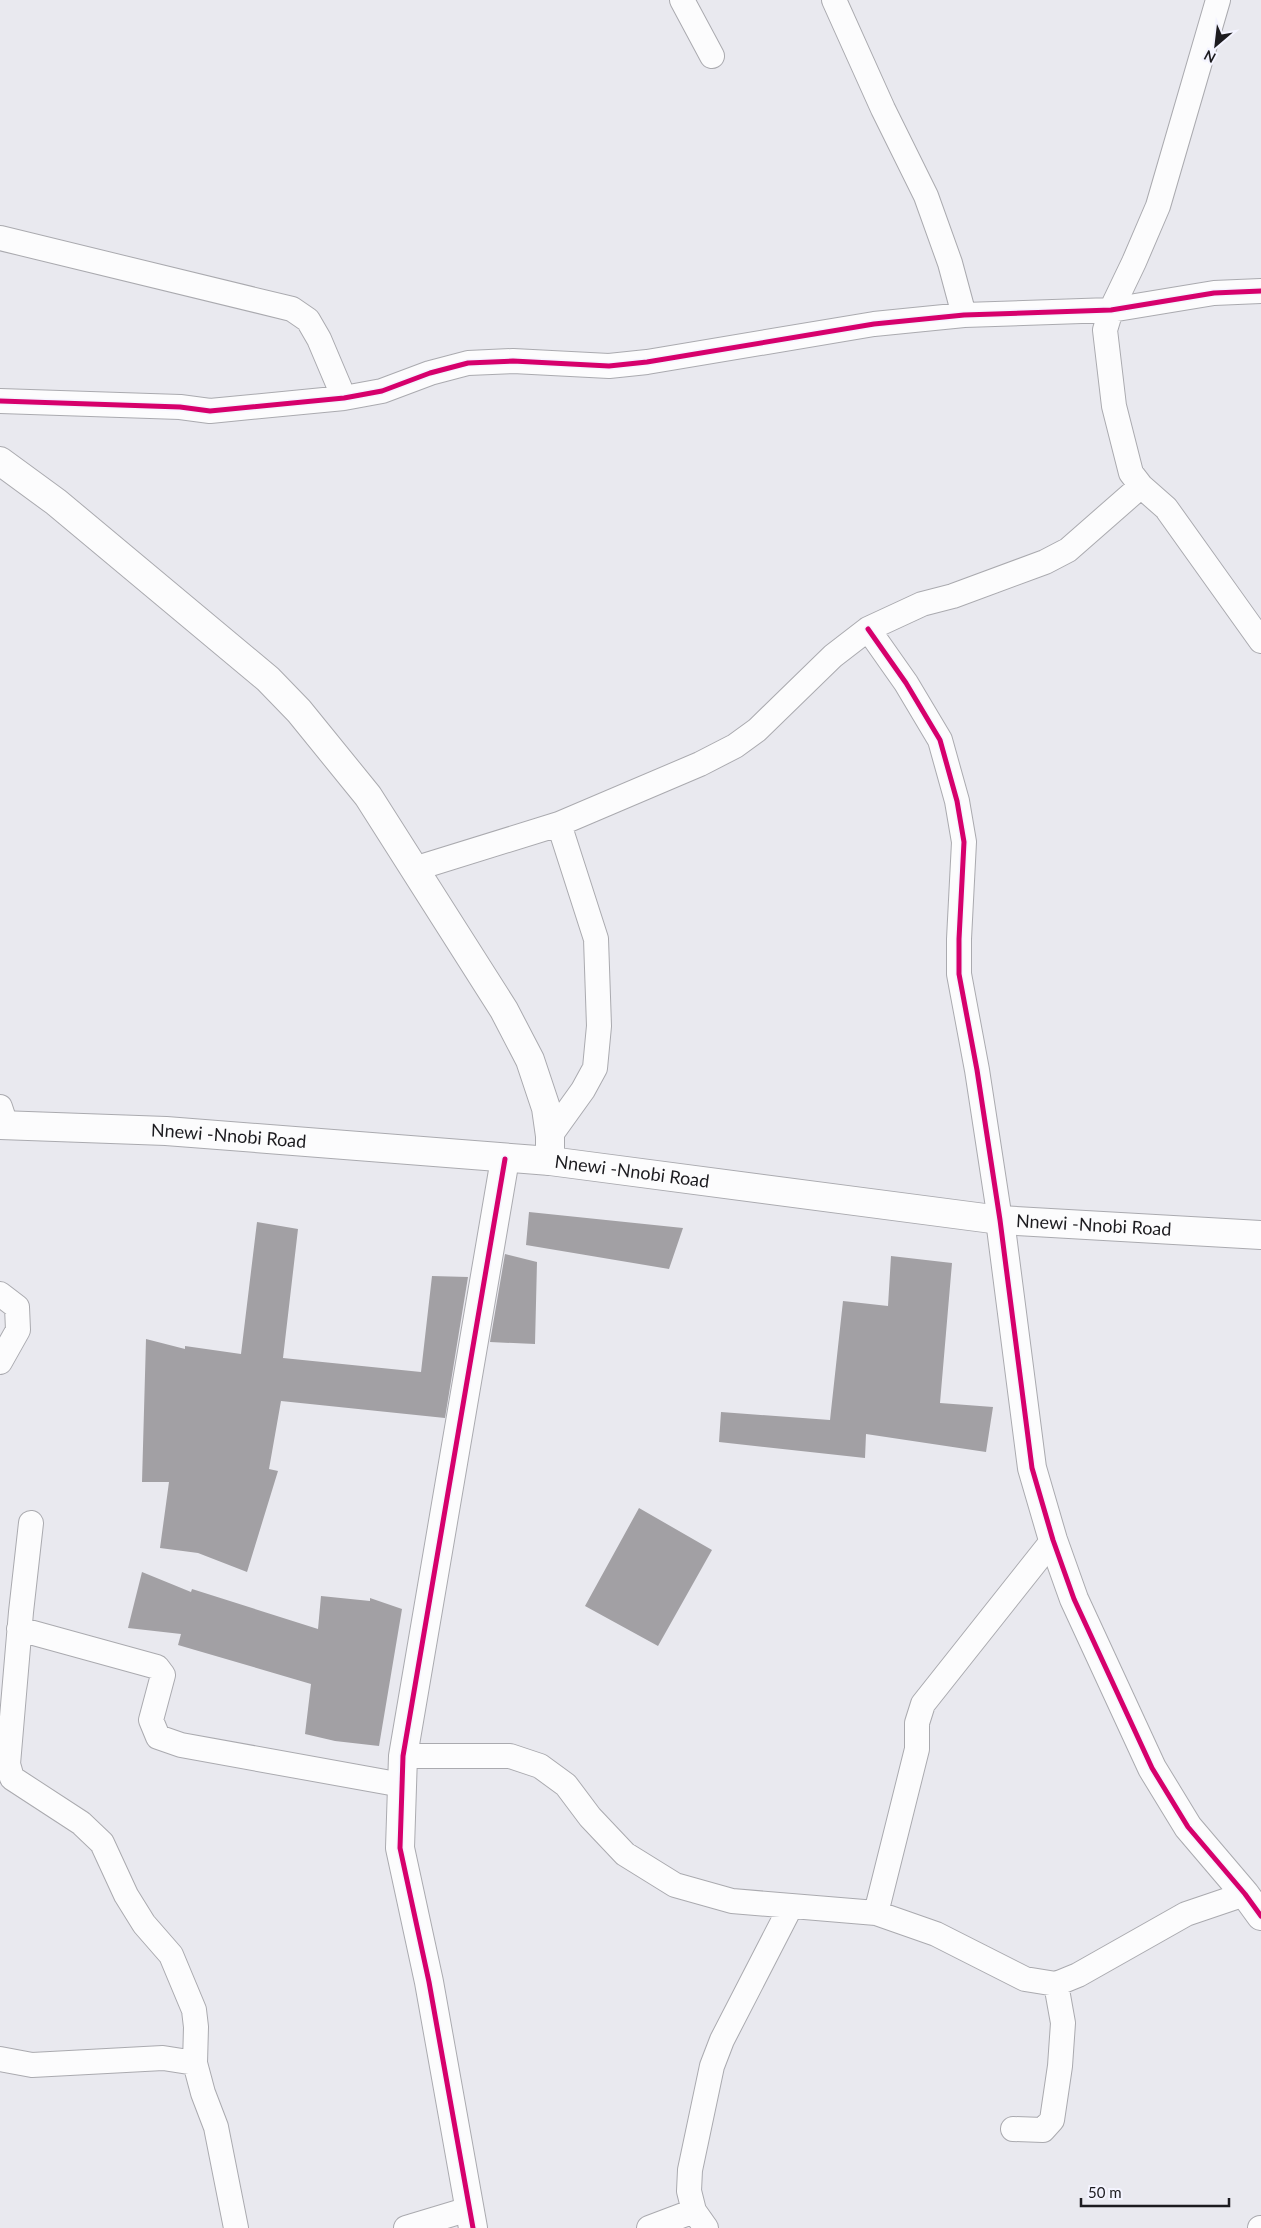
<svg xmlns="http://www.w3.org/2000/svg" width="1261" height="2228" font-family="Lato,sans-serif">
	<style>
		.building { fill: #a2a0a4 }
		.lines { fill: none; stroke-linecap: round; stroke-linejoin: round }
		.minor-casing { stroke: #aaaaaf; stroke-width: 26 }
		.tertiary-casing { stroke: #aaaaaf; stroke-width: 30 }
		.secondary-casing { stroke: #aaaaaf; stroke-width: 30 }
		.minor { stroke: #fcfcfd; stroke-width: 24 }
		.tertiary { stroke: #fcfcfd; stroke-width: 28 }
		.secondary { stroke: #fcfcfd; stroke-width: 28 }
		.cycleway-casing { stroke: #f4f4ff; stroke-width: 8 }
		.cycleway { stroke: #d6006c; stroke-width: 5 }
		.labels { text-anchor: middle; stroke-width: 5; stroke-linejoin: round; paint-order: stroke }
		.street-label { font-size: 18px; fill: #1c1b1f; stroke: #f4f4ff }
	</style>
	<rect width="100%" height="100%" fill="#e9e9ef"/>
	<path class="building" d="M 529,1212 L 683,1228 L 669,1269 L 526,1245 Z
		M 257,1222 L 298,1229 L 283,1358 L 421,1372 L 432,1276 L 468,1277 L 445,1418 L 281,1401 L 269,1469 L 278,1471 L 247,1572 L 198,1553 L 160,1548 L 169,1482 L 142,1482 L 146,1339 L 185,1349 L 185,1346 L 241,1354 Z
		M 505,1254 L 537,1262 L 535,1344 L 490,1342 Z
		M 891,1256 L 952,1263 L 940,1403 L 993,1407 L 986,1452 L 866,1434 L 865,1458 L 719,1442 L 721,1412 L 830,1420 L 843,1301 L 888,1306 Z
		M 639,1508 L 712,1550 L 658,1646 L 585,1606 Z
		M 142,1572 L 191,1592 L 192,1589 L 318,1629 L 321,1596 L 370,1601 L 370,1598 L 402,1609 L 379,1746 L 335,1741 L 305,1734 L 311,1684 L 178,1645 L 181,1634 L 128,1628 Z"/>
	<g class="lines">
		<defs>
			<path id="minor" d="M 682,0 L 712,56
				M 834,0 L 883,109 L 926,196 L 950,263 L 964,315
				M 1218,0 L 1158,206 L 1134,262 L 1111,310 L 1105,330 L 1114,406 L 1131,473 L 1141,486 L 1166,508 L 1261,641
				M 0,238 L 292,309 L 308,320 L 319,339 L 344,398
				M 0,401 L 180,407 L 210,411 L 344,398 L 382,391 L 430,373 L 468,363 L 513,361 L 609,366 L 647,362 L 874,324 L 964,315 L 1111,310 L 1214,293 L 1261,291
				M 868,629 L 906,683 L 940,740 L 957,801 L 964,842 L 959,939 L 959,974 L 977,1070 L 1000,1220
				M 414,869 L 559,824 L 700,764 L 735,746 L 757,730 L 833,656 L 868,629 L 922,604 L 953,596 L 1045,562 L 1068,550 L 1141,486
				M 0,1107 L 6,1125
				M 550,1136 L 583,1090 L 595,1068 L 599,1026 L 596,939 L 559,824
				M 0,1294 L 17,1307 L 18,1330 L 0,1362
				M 31,1523 L 21,1612 L 8,1764 L 12,1778 L 81,1823 L 102,1843 L 126,1895 L 144,1924 L 171,1955 L 194,2010 L 196,2027 L 195,2063 L 203,2093 L 216,2127 L 236,2228
				M 19,1629 L 157,1667 L 163,1675 L 151,1720 L 158,1737 L 181,1745 L 402,1785
				M 403,1756 L 510,1756 L 540,1766 L 566,1785 L 590,1817 L 625,1854 L 675,1885 L 732,1901 L 876,1913 L 936,1934 L 1025,1979 L 1056,1984 L 1078,1975 L 1186,1914 L 1245,1894
				M 876,1913 L 917,1749 L 917,1723 L 923,1704 L 1053,1540
				M 0,2059 L 32,2065 L 163,2058 L 195,2063
				M 1013,2129 L 1043,2130 L 1052,2120 L 1060,2066 L 1063,2023 L 1056,1984
				M 406,2228 L 469,2209
				M 649,2228 L 694,2211
				M 706,2228 L 694,2211 L 689,2191 L 690,2170 L 712,2066 L 722,2040 L 791,1906
				M 1260,2228 L 1261,2228"/>
			<path id="tertiary" d="M 0,461 L 56,502 L 268,679 L 299,711 L 368,796 L 504,1010 L 530,1060 L 546,1108 L 550,1136 L 550,1161
				M 1000,1220 L 1032,1468 L 1053,1540 L 1074,1599 L 1152,1768 L 1188,1827 L 1245,1894 L 1261,1916
				M 473,2228 L 429,1982 L 400,1848 L 403,1756 L 505,1159"/>
			<g id="secondary">
				<path id="s1" d="M 0,1125 L 166,1131 L 550,1161 L 1000,1220 L 1261,1235"/>
			</g>
		</defs>
		<use href="#minor" class="minor-casing"/>
		<use href="#tertiary" class="tertiary-casing"/>
		<use href="#secondary" class="secondary-casing"/>
		<use href="#minor" class="minor"/>
		<use href="#tertiary" class="tertiary"/>
		<use href="#secondary" class="secondary"/>
		<defs>
			<path id="cycleway" d="M 0,401 L 180,407 L 210,411 L 344,398 L 382,391 L 430,373 L 468,363 L 513,361 L 609,366 L 647,362 L 874,324 L 964,315 L 1111,310 L 1214,293 L 1261,291
				M 868,629 L 906,683 L 940,740 L 957,801 L 964,842 L 959,939 L 959,974 L 977,1070 L 1000,1220 L 1032,1468 L 1053,1540 L 1074,1599 L 1152,1768 L 1188,1827 L 1245,1894 L 1261,1916
				M 473,2228 L 429,1982 L 400,1848 L 403,1756 L 505,1159"/>
		</defs>
		<use href="#cycleway" class="cycleway-casing"/>
		<use href="#cycleway" class="cycleway"/>
	</g>
	<g class="labels">
		<g class="street-label">
			<text dy="6" stroke="none"><textPath href="#s1" startOffset="229">Nnewi -Nnobi Road</textPath></text>
			<text dy="6" stroke="none"><textPath href="#s1" startOffset="634">Nnewi -Nnobi Road</textPath></text>
			<text dy="6" stroke="none"><textPath href="#s1" startOffset="1099">Nnewi -Nnobi Road</textPath></text>
		</g>
	</g>
	<g transform="translate(1216 45) rotate(208)" stroke="#f4f4ff" stroke-width="4" paint-order="stroke">
	<path d="M0-4L9 19L0 12L-9 19Z" fill="#1c1b1f"/>
	<text y="-8" font-size="14" font-weight="bold" text-anchor="middle" fill="#1c1b1f">N</text>
	</g>
	<path d="M1081 2198v8h148v-8" fill="none" stroke="#1c1b1f" stroke-width="2.5"/>
	<text x="1088" y="2198" font-size="15" fill="#1c1b1f" stroke="#f4f4ff" stroke-width="4" paint-order="stroke">50 m</text>
</svg>
